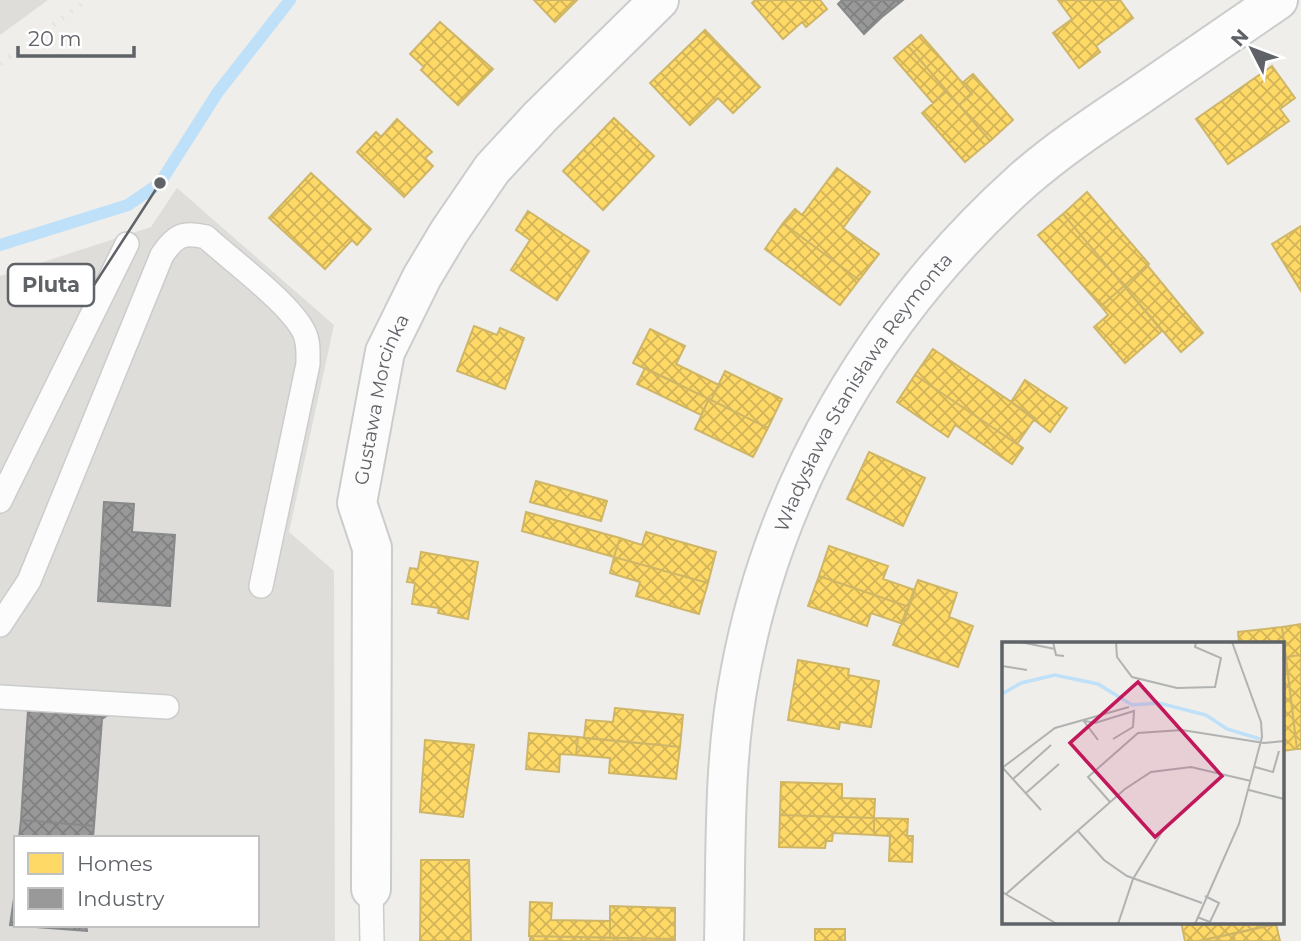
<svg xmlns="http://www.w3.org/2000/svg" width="1301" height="941" font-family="Montserrat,sans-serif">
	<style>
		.industrial { fill: #dfddda; fill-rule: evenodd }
		.homes { fill: url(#homes-cross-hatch); stroke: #cfb667; stroke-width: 2 }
		.industry { fill: url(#industry-cross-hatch); stroke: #88898a; stroke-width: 2 }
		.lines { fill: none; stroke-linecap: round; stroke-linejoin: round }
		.stream { stroke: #bfe0f9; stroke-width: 12 }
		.service-casing { stroke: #cbcccc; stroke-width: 26 }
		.minor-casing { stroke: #cbcccc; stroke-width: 42 }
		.service { stroke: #fdfcfc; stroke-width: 23 }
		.minor { stroke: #fdfcfc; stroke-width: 38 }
		.rail { stroke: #e4e4e4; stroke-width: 5; stroke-dasharray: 2 9; stroke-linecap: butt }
		.labels { text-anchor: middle; stroke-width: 7; stroke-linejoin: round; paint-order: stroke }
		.street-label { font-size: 19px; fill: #5f6368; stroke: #fff }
		.inset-river { fill: none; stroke: #bfe0f9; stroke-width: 3.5 }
		.inset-road { fill: none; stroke: #b1b2b2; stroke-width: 2 }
		.view { fill: #c2185b; fill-opacity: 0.15; stroke: #c2185b; stroke-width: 3.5 }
		.inset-edge { fill: none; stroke: #5f6368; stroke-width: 3.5 }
		.leader { fill: none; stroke: #5f6368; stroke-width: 2.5 }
		.callout-dot { fill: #5f6368; stroke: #fff; stroke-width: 2.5 }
		.callout { fill: #fff; stroke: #5f6368; stroke-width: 2.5 }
		.callout-label { font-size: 21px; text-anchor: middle; font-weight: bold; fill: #5f6368 }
	</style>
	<defs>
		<pattern id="homes-cross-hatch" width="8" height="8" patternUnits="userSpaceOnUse" patternTransform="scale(1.75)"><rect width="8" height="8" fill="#ffd966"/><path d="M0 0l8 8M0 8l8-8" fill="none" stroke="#d2b458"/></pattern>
		<pattern id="industry-cross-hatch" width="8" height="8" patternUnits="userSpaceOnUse" patternTransform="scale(1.75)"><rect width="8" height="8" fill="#999"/><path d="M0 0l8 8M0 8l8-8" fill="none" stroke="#808081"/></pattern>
	</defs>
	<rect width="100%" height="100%" fill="#efeeea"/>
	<path class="industrial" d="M 0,0 L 48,0 L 0,35 Z
		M 177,188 L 334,325 L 289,532 L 334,571 L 335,941 L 0,941 L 0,276 L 151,227 ZM 16,838 L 257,838 L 257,925 L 16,925 Z"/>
	<path class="homes" d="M 534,0 L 577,0 L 555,22 Z
		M 755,0 L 820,0 L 827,9 L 806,27 L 802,22 L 783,39 L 752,3 Z
		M 1058,0 L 1120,0 L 1133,18 L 1096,46 L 1100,52 L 1079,68 L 1053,33 L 1072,19 Z
		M 440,22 L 493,69 L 458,105 L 421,70 L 424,67 L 410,54 Z
		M 705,30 L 760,87 L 733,113 L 718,98 L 690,125 L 650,83 Z
		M 921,35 L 972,94 L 959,105 L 908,46 Z
		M 908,46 L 947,91 L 933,103 L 894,58 Z
		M 1272,66 L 1295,98 L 1280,109 L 1289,121 L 1228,164 L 1196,119 Z
		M 973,74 L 1013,120 L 990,141 L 959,105 L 972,94 L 962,83 Z
		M 947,91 L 990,141 L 965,162 L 922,113 Z
		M 614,118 L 654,156 L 603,210 L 563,171 Z
		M 397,119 L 432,152 L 425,158 L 433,166 L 404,197 L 357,152 L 376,132 L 381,137 Z
		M 837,168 L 870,192 L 843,228 L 879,254 L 859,280 L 783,223 L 795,209 L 802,215 Z
		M 311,173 L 371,229 L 357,245 L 352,240 L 325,269 L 269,218 Z
		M 1087,192 L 1149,264 L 1124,286 L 1063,214 Z
		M 528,211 L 589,251 L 557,300 L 511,270 L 530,240 L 516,230 Z
		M 1063,214 L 1124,286 L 1101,306 L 1038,235 Z
		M 783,223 L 859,280 L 840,305 L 765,249 Z
		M 1301,226 L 1301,291 L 1272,244 Z
		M 1147,265 L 1203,333 L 1181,352 L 1124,286 Z
		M 1124,286 L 1162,331 L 1125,363 L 1094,327 L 1108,315 L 1101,306 Z
		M 474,326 L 497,335 L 500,328 L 524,338 L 505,389 L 457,371 Z
		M 650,329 L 685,346 L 676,364 L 719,385 L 711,400 L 633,363 Z
		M 933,349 L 1035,418 L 1017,444 L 915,375 Z
		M 645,368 L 709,399 L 701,415 L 637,384 Z
		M 725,371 L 782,399 L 768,428 L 711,400 Z
		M 915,375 L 1023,448 L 1012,464 L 955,425 L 948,437 L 897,402 Z
		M 1025,380 L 1067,408 L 1050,432 L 1011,402 Z
		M 709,399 L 768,428 L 753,457 L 695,429 Z
		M 869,452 L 925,478 L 903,526 L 847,499 Z
		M 536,481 L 607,501 L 601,521 L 530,502 Z
		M 526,512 L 620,538 L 614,557 L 522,531 Z
		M 646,532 L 716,552 L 708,583 L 614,557 L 620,538 L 642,545 Z
		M 829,546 L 888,566 L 883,579 L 915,590 L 909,607 L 819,576 Z
		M 421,552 L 478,562 L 468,619 L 438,613 L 439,608 L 412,604 L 415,583 L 407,582 L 410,568 L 418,569 Z
		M 614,557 L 708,583 L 699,614 L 636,596 L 640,582 L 610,573 Z
		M 819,576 L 909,607 L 903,624 L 871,613 L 867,626 L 808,606 Z
		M 918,580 L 957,593 L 949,617 L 973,626 L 958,667 L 893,645 Z
		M 1301,624 L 1301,655 L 1286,657 L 1282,627 Z
		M 1282,627 L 1297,749 L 1282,751 L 1282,643 L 1239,643 L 1238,632 Z
		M 1301,655 L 1301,749 L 1297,749 L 1286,657 Z
		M 798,660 L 849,669 L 848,675 L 879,681 L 871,727 L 840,722 L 839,729 L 788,720 Z
		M 615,708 L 683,715 L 680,747 L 584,738 L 586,720 L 613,722 Z
		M 529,733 L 578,737 L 576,755 L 560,754 L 559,772 L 526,769 Z
		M 578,737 L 680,747 L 676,779 L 609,773 L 610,758 L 576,755 Z
		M 425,740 L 474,745 L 463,817 L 420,812 Z
		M 781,782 L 842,784 L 842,798 L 875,799 L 874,818 L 780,815 Z
		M 780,815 L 874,818 L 874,835 L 833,833 L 832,841 L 826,841 L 825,848 L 779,847 Z
		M 874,818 L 908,819 L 907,836 L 913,836 L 912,862 L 889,861 L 890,836 L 874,835 Z
		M 421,860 L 469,860 L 471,941 L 420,941 Z
		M 530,902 L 552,903 L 551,920 L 610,921 L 610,938 L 529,936 Z
		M 610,906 L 675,908 L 675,939 L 610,938 Z
		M 1181,922 L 1275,922 L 1276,924 L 1198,941 L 1185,941 Z
		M 1276,924 L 1280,941 L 1235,941 L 1233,934 Z
		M 815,929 L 845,929 L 845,941 L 815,941 Z
		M 1233,934 L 1235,941 L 1198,941 Z
		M 530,936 L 581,937 L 581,941 L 530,941 Z
		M 581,937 L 675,939 L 675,941 L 581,941 Z"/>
	<path class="industry" d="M 842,0 L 869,0 L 883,16 L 864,34 L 838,4 Z
		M 869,0 L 903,0 L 883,16 Z
		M 104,502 L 134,504 L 132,532 L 175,535 L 170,606 L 98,601 Z
		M 28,710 L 105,717 L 102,719 L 94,826 L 21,820 Z
		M 21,820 L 94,826 L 93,838 L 19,838 Z
		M 16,885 L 16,925 L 86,925 L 87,931 L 10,925 Z"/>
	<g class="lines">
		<path class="stream" d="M 0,245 L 128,205 L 160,183 L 218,92 L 290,0"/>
		<defs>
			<path id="service" d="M 0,501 L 127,244
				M 0,625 L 29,581 L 162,255 C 175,236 183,231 206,237 C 231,260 290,303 304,332 C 309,342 308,353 308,364 L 261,586
				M 0,697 L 167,707
				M 371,889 L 372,941"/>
			<g id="minor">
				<path id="s1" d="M 371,889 L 372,548 L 357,503 L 385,352 L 422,277 L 449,232 L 492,169 L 540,117 L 659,0"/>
				<path id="s2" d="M 724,941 C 726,853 723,761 740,674 C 775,483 878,311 1021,182 C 1056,151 1095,125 1134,99 C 1182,66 1230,33 1278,0"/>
			</g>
		</defs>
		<use href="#service" class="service-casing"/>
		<use href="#minor" class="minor-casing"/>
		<use href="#service" class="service"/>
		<use href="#minor" class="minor"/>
		<path class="rail" d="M 0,64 L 87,0"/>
	</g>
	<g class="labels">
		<g class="street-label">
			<text dy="7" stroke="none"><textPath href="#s2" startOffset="579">Władysława Stanisława Reymonta</textPath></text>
			<text dy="7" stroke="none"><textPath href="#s1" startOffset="495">Gustawa Morcinka</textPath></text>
		</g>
	</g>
	<g transform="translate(1002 642)">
		<rect width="282" height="282" fill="#efeeea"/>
		<path class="inset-river" d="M 0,52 L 19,41 L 53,33 L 96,42 L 130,63 L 157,61 L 204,73 L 225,87 L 258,97"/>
		<path class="inset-road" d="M 18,0 L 53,7M 51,0 L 54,13 L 62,14M 114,0 L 115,15 L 130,35 L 175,46 L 213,45 L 219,16 L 193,5 L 194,0M 0,24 L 25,28M 81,78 L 96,98M 83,79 L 93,81 L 132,69 L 131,85 L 111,97M 0,125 L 39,168M 253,125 L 271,130 L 277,109M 0,126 L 53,86 L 127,65M 11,137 L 49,103M 247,148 L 282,157M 24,151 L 57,122M 108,160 L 86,135 L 136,91 L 180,88 L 262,101 L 282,99M 75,188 L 102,218 L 125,234 L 200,261M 0,250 L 55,282M 4,252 L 123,147 L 149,130 L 189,125 L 249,139M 195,275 L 208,280 L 217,261 L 203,254M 116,282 L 131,237 L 161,188M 193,282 L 237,182 L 260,95 L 259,80 L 230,0"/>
		<path class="view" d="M 136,40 L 220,134 L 153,195 L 68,101 Z"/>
		<rect width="282" height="282" class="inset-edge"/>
	</g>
	<path class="leader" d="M160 183L94 285"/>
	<circle class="callout-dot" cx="160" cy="183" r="7"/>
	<rect class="callout" x="8" y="264" width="86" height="42" rx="7"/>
	<g class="callout-label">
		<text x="51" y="292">Pluta</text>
	</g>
	<rect x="14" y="836" width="245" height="91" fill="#ffffff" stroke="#bfc1c3" stroke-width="2"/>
	<rect x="28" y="853" width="35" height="21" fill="#ffd966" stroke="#bfc1c3" stroke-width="2"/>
	<text x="77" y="871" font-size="21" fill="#5f6368">Homes</text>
	<rect x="28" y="888" width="35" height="21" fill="#999999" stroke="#bfc1c3" stroke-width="2"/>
	<text x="77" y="906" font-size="21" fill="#5f6368">Industry</text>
	<g transform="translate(1252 49) rotate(312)" stroke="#ffffff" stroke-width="5" paint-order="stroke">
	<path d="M0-5L12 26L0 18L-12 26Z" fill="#5f6368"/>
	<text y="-10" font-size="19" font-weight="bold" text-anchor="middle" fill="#5f6368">N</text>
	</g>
	<path d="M18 46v10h116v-10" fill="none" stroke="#5f6368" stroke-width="3.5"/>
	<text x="28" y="46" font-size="21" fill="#5f6368" stroke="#ffffff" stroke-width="5" paint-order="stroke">20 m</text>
</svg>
